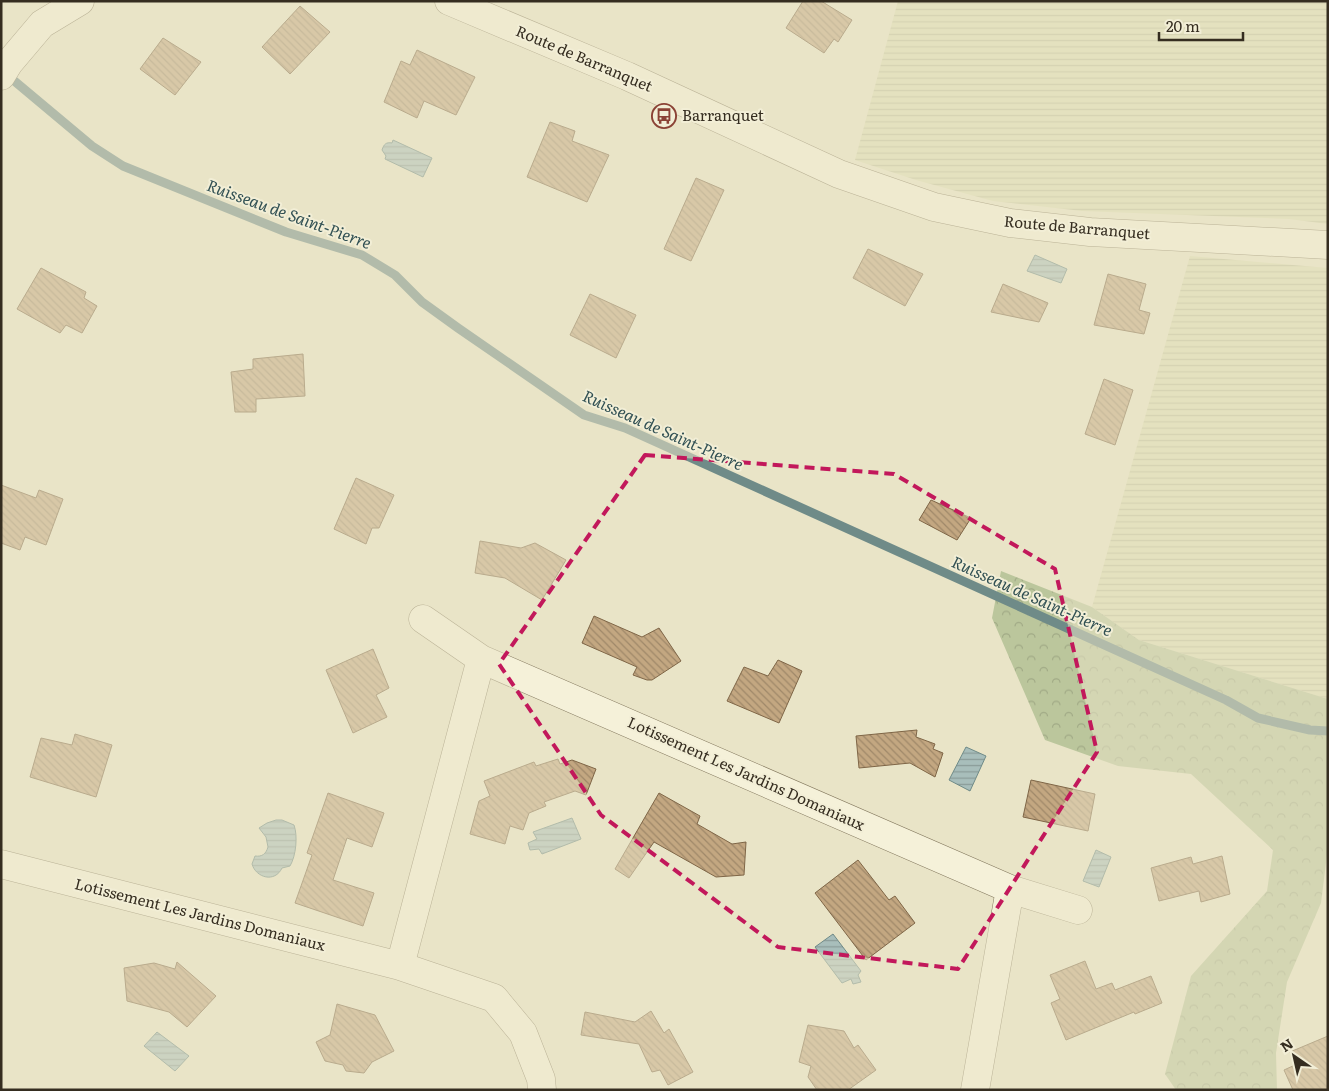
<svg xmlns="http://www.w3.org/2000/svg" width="1329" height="1091" font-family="Literata,serif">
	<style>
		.farmland { fill: url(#farmland-rules) }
		.forest { fill: url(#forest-crowns) }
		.water { fill: url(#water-rules); stroke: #6f8b88 }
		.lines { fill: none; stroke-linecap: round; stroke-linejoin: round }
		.stream { stroke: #6f8b88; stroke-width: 9 }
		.building { fill: url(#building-back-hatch); stroke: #7f6647 }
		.minor-casing { stroke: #83785e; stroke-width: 29 }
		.minor { stroke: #f5f1d9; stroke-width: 28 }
		.marked { fill: none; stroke: #c2185b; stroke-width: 4; stroke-dasharray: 10 6; stroke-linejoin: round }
		.labels { text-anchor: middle; stroke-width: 4; stroke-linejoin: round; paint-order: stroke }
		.street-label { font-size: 15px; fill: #352d20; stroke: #f2eed6 }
		.poi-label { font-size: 15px; fill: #352d20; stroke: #f2eed6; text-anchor: start }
		.water-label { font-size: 16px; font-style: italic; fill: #315053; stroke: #f2eed6 }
	</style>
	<defs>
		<pattern id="farmland-rules" width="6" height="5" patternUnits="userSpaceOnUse" patternTransform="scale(1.25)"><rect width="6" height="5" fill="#dedeb5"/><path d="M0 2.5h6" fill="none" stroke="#bfbf9b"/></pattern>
		<pattern id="forest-crowns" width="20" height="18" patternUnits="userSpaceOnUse" patternTransform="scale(1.25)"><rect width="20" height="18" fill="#bbc69c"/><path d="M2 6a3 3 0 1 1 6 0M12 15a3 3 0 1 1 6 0" fill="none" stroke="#a1aa86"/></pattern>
		<pattern id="water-rules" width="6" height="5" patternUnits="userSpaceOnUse" patternTransform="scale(1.25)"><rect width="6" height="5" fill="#a8bebb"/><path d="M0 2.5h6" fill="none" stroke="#8a9b98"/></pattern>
		<pattern id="building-back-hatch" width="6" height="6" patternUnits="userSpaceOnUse" patternTransform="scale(1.25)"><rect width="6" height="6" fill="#c3a781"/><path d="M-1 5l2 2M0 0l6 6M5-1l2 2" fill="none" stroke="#9f8869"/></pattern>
	</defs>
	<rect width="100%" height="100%" fill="#e9e4c7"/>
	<path class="farmland" d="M 898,1 L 1328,1 L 1328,224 L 1289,219 L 1082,211 L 993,201 L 916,180 L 855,160 Z
		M 1190,256 L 1328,268 L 1328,699 L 1139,640 L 1092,607 Z"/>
	<path class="forest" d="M 1001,571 L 1092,607 L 1139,640 L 1328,699 L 1328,847 L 1321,903 L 1287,982 L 1276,1053 L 1277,1090 L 1176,1090 L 1165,1074 L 1191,976 L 1267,891 L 1273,850 L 1191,774 L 1118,766 L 1045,740 L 992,618 Z"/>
	<path class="water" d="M 393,140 L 432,158 L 423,177 L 385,159 L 386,156 L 382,150 C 384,144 386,142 392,143 Z
		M 1035,255 L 1067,269 L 1061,283 L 1027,271 Z
		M 966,747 L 986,756 L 970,791 L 949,780 Z
		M 572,818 L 581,839 L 542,854 L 539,849 L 530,850 L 528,843 L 537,839 L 533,832 Z
		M 276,820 L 282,820 L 294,825 C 298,836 296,856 290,866 L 282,868 C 275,883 256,878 252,864 L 255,856 C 262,857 266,854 268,847 L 266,837 L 259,828 L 267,823 Z
		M 1096,850 L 1111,857 L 1099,887 L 1083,881 Z
		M 833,934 L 861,971 L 858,975 L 861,982 L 853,984 L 851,979 L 842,983 L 815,947 Z
		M 157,1032 L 189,1056 L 175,1071 L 144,1046 Z"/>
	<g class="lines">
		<path class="stream" d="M 6,74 L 92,146 L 123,166 L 286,232 L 362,255 L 395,275 L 422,302 L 458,328 L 584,415 L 625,428 L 1226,700 L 1258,718 L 1310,730 L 1328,731"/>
	</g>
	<path class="building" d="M 803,1 L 821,1 L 852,20 L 838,42 L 834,39 L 824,53 L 786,28 Z
		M 300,6 L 330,32 L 290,74 L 262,47 Z
		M 163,38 L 201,62 L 175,95 L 140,69 Z
		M 417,50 L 475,77 L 456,115 L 424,101 L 417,118 L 384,102 L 401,61 L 410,65 Z
		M 550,122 L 575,131 L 572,141 L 609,155 L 587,202 L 527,177 Z
		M 696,178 L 724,190 L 691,261 L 664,249 Z
		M 868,249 L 923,274 L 905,306 L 853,278 Z
		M 41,268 L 86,292 L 84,298 L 97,306 L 82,333 L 66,325 L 60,333 L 17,309 Z
		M 1108,274 L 1146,284 L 1139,310 L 1150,313 L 1144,334 L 1094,325 Z
		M 1003,284 L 1048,303 L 1039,322 L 991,312 Z
		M 590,294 L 636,315 L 616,358 L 570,335 Z
		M 303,354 L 305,396 L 256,399 L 256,412 L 235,412 L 231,372 L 253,369 L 253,359 Z
		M 1104,379 L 1133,390 L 1115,445 L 1085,434 Z
		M 356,478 L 394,495 L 379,528 L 372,528 L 366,544 L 334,529 Z
		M 1,485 L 36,498 L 39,490 L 63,499 L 46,545 L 25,537 L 20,550 L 1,543 Z
		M 931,500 L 971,518 L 957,540 L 919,520 Z
		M 480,541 L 521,548 L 535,543 L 566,560 L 542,600 L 505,578 L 475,573 Z
		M 594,616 L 642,637 L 659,628 L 681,661 L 652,680 L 647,680 L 633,675 L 637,667 L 582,643 Z
		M 373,649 L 389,688 L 376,695 L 387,717 L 353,733 L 326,670 Z
		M 778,660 L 802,671 L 779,723 L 727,701 L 744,667 L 768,676 Z
		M 917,730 L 916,737 L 935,744 L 933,749 L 943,753 L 935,777 L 910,763 L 859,768 L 856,736 Z
		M 75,734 L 112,745 L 96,797 L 30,777 L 41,738 L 72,745 Z
		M 558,759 L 560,764 L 572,760 L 596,769 L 586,795 L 575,791 L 544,802 L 546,806 L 529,813 L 523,830 L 510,826 L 505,844 L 470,834 L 479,801 L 490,796 L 484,781 L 534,762 L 536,766 Z
		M 1031,780 L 1095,794 L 1088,831 L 1023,817 Z
		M 328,793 L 384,813 L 372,847 L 347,838 L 333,880 L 374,893 L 363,926 L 295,903 L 312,855 L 307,853 Z
		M 659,793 L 700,816 L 697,824 L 732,844 L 746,842 L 744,875 L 716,877 L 654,842 L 629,878 L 615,869 Z
		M 1222,856 L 1230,894 L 1201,902 L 1199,891 L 1159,901 L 1151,868 L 1191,857 L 1193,864 Z
		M 858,860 L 889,900 L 895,896 L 915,923 L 866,960 L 815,893 Z
		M 1085,961 L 1096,989 L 1112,983 L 1115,990 L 1151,976 L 1162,1003 L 1135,1014 L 1134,1012 L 1066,1040 L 1051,1003 L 1060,999 L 1050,975 Z
		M 177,962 L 216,996 L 187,1027 L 169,1012 L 127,1001 L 124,968 L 154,963 L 175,969 Z
		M 337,1004 L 375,1015 L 394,1051 L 372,1062 L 364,1073 L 346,1071 L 343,1065 L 325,1061 L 316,1042 L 330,1035 Z
		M 651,1011 L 664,1033 L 669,1029 L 693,1072 L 668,1085 L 660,1070 L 652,1072 L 639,1044 L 581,1035 L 585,1012 L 635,1022 Z
		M 808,1025 L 844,1031 L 854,1048 L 858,1045 L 876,1070 L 848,1090 L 817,1090 L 808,1077 L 811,1066 L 799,1062 Z
		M 1328,1036 L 1328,1090 L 1293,1090 L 1284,1070 L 1295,1065 L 1290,1052 Z"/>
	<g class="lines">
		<defs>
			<path id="minor" d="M 449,1 L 627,76 L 839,174 L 934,207 L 1010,223 L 1090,232 L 1328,245
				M 1,76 L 9,63 L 42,24 L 80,1
				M 423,619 L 481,659 L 1010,889 L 1078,910
				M 1,864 L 400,966 L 494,998 L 523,1033 L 541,1079 L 542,1090
				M 400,966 L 481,659
				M 975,1090 L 1010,889"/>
		</defs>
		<use href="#minor" class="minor-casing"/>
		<use href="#minor" class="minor"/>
	</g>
	<path d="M0 0H1329V1091H0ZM 645,455 L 894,474 L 1055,569 L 1097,752 L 958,969 L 778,947 L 601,815 L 499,664 Z" fill="#e9e4c7" fill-opacity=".55" fill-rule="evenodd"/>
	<path class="marked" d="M 645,455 L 894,474 L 1055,569 L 1097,752 L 958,969 L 778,947 L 601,815 L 499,664 Z"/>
	<defs>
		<symbol id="bus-ring" viewBox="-11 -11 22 22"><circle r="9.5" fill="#f2eed6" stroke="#8b4235" stroke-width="1.5"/><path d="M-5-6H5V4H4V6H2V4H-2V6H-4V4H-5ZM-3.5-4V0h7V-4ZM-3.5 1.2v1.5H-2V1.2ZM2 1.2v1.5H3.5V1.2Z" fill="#8b4235"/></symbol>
	</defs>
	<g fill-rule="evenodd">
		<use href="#bus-ring" x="650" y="102" width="28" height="28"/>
	</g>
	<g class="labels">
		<g class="street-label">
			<text transform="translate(584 59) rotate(23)" y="5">Route de Barranquet</text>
			<text transform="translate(1077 228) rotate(5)" y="5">Route de Barranquet</text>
			<text transform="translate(746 774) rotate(24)" y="5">Lotissement Les Jardins Domaniaux</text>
			<text transform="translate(200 915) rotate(14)" y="5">Lotissement Les Jardins Domaniaux</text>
		</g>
		<g class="poi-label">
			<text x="682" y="121">Barranquet</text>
		</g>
		<g class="water-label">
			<text transform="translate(289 214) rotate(20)" y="6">Ruisseau de Saint-Pierre</text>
			<text transform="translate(663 430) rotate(24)" y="6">Ruisseau de Saint-Pierre</text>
			<text transform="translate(1032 596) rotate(24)" y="6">Ruisseau de Saint-Pierre</text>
		</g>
	</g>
	<rect width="1329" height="1091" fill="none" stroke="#352d20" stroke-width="5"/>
	<g transform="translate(1294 1056) rotate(326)" stroke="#f2eed6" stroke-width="4" paint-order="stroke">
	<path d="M0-4L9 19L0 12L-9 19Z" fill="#352d20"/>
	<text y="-8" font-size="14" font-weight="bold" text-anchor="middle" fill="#352d20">N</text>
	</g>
	<path d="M1159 32v8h84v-8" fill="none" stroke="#352d20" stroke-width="2.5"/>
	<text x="1166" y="32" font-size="15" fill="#352d20" stroke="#f2eed6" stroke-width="4" paint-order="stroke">20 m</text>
</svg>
